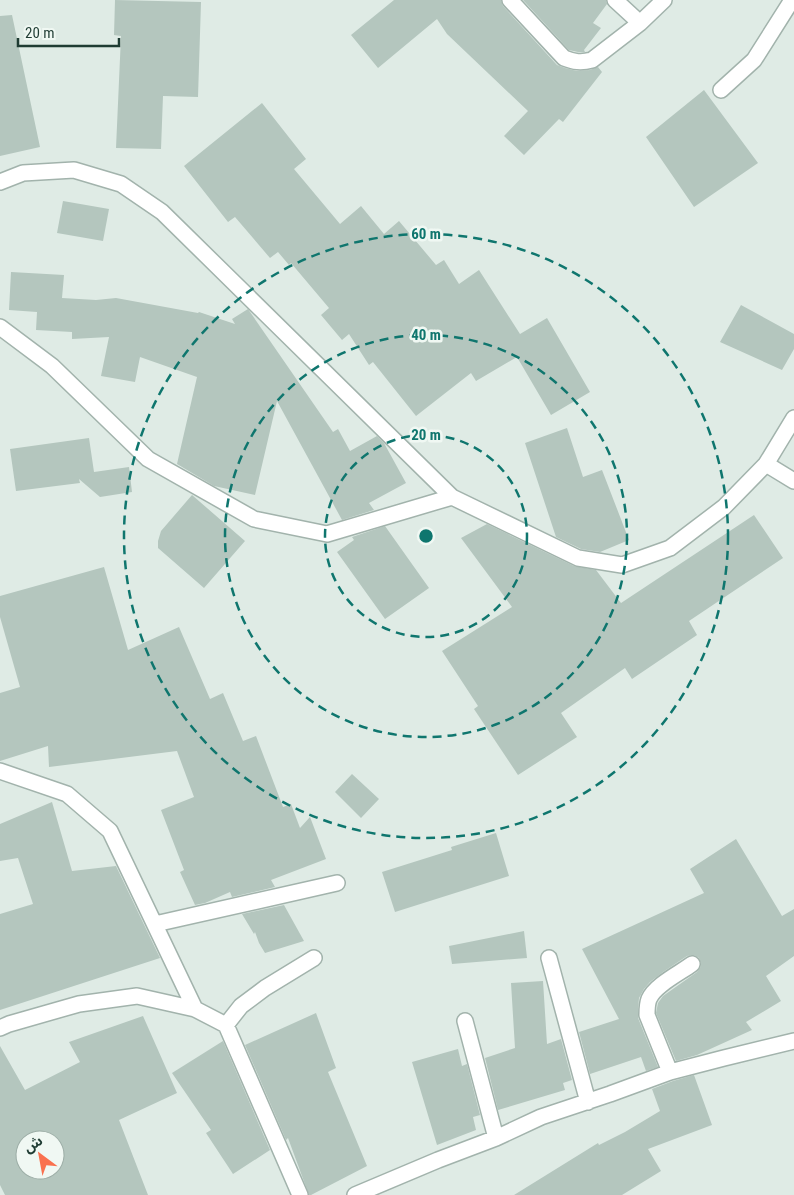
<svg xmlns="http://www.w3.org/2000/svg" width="794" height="1195" font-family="'Roboto Condensed','Noto Sans Arabic',sans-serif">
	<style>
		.building { fill: #b4c6be; fill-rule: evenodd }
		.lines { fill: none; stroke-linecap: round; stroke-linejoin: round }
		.minor-casing { stroke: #a2b3ac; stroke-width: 18 }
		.minor { stroke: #fff; stroke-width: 15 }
		.ring { fill: none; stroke: #0f766e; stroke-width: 2.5; stroke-dasharray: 9 6 }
		.centre { fill: #0f766e; stroke: #f0f8f3; stroke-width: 2.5 }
		.ring-label { font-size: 15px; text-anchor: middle; font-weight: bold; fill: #0f766e; stroke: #f0f8f3; stroke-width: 5; stroke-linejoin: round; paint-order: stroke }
	</style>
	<rect width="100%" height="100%" fill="#dfebe5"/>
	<path class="building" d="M 115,0 L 201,2 L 198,97 L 163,96 L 161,149 L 116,148 L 121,36 L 114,35 Z
		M 394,0 L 501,0 L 503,6 L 557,65 L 565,68 L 577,71 L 590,70 L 598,67 L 602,72 L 563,122 L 559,119 L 524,155 L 504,136 L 528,111 L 447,34 L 437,19 L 378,68 L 351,35 Z
		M 523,0 L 606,0 L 607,4 L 593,23 L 601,28 L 584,50 L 585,52 L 578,52 L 569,50 Z
		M 12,15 L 40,147 L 0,156 L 0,16 Z
		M 704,90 L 758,163 L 694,207 L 646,137 Z
		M 262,103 L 306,159 L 294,169 L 340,224 L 361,206 L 384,234 L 399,221 L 436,265 L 444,260 L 459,284 L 479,270 L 520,334 L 547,318 L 590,392 L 551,415 L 517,357 L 476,381 L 471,373 L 416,416 L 373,362 L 369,365 L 349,334 L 342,340 L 321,315 L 329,308 L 291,263 L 289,265 L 278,252 L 270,258 L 235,217 L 228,222 L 184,166 Z
		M 63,201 L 109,209 L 103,241 L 57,233 Z
		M 11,272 L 64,275 L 62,298 L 96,300 L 116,298 L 198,313 L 199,312 L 235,324 L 232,319 L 248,309 L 333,432 L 338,429 L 350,451 L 377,436 L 384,443 L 406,483 L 369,503 L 374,510 L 342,520 L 277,401 L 255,495 L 214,486 L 177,464 L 197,377 L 140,357 L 135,382 L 101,376 L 109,337 L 72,339 L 72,332 L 36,330 L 37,312 L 9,310 Z
		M 741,305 L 794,334 L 794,349 L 782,370 L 720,342 Z
		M 567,428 L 583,477 L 602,470 L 629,540 L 600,552 L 581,549 L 556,537 L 525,443 Z
		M 89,438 L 94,472 L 129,467 L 132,492 L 100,497 L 79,479 L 80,483 L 16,491 L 10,449 Z
		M 192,495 L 245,541 L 204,588 L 158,548 L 158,541 L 161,531 Z
		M 754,515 L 783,558 L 689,621 L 697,635 L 632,679 L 625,668 L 561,713 L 577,737 L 518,775 L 474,709 L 478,706 L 442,651 L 512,607 L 461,538 L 487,524 L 574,566 L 596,570 L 621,603 Z
		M 385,526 L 429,588 L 385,619 L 337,552 L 354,540 L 352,537 Z
		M 104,567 L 128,650 L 179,627 L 210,699 L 223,693 L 243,741 L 256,736 L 283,807 L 291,804 L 300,828 L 310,817 L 326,859 L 271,880 L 275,887 L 232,897 L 230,892 L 205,903 L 195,905 L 180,872 L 184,870 L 161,810 L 194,797 L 177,751 L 49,767 L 48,746 L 0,761 L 0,693 L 20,687 L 0,617 L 0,596 Z
		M 352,774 L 379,799 L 361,818 L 335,792 Z
		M 52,802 L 72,871 L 116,866 L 160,958 L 0,1010 L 0,914 L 33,904 L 18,858 L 0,861 L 0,824 Z
		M 496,833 L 509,876 L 395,912 L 382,872 L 452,850 L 451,847 Z
		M 736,839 L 782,916 L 794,909 L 794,956 L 766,976 L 781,1001 L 746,1022 L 752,1030 L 697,1055 L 676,1061 L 656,1013 L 658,1003 L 663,996 L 697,972 L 700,968 L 701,964 L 699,958 L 696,956 L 692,955 L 687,956 L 663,972 L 650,982 L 644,989 L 639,998 L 638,1008 L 638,1018 L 658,1067 L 646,1071 L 641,1057 L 590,1074 L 579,1032 L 619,1019 L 582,949 L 704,893 L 690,869 Z
		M 284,905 L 304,941 L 265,953 L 259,943 L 255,932 L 254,934 L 242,914 Z
		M 524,931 L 527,958 L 452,964 L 449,946 Z
		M 543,981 L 547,1044 L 561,1039 L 572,1080 L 563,1083 L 565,1090 L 498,1110 L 485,1058 L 515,1048 L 511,983 Z
		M 316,1013 L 336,1068 L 328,1072 L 367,1166 L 311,1195 L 309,1195 L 288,1138 L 286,1140 L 245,1045 Z
		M 143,1016 L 177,1093 L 119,1120 L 148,1195 L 5,1195 L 0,1185 L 0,1046 L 25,1090 L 80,1062 L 69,1042 ZM 25,1140 L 55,1140 L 55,1170 L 25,1170 Z
		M 223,1041 L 270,1150 L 233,1174 L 206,1133 L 211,1130 L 172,1073 Z
		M 458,1049 L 462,1066 L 467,1064 L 480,1115 L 473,1117 L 476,1130 L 437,1145 L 412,1062 Z
		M 694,1075 L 712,1125 L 648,1149 L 661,1171 L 622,1195 L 514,1195 L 598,1143 L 599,1145 L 625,1132 L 660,1111 L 652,1089 L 673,1081 Z"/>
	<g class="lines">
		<defs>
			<path id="minor" d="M 510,0 L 564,58 C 574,62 581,63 592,60 L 640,23 L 664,0
				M 615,0 L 640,23
				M 721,90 L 754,60 L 792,0
				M 0,182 L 23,173 L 74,170 L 121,184 L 162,212 L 452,497 L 578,558 L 622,565 L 670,548 L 724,507 L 766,464 L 794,418
				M 0,327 L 52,366 L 148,459 L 254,519 L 327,534 L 452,497
				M 766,464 L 794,481
				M 0,771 L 67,794 L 110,831 L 195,1009
				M 155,924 L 337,883
				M 549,958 L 588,1102
				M 465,1021 L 496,1138
				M 226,1025 L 241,1006 L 265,988 L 314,958
				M 0,1028 L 9,1024 L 79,1004 L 137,996 L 195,1009 L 226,1025 L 300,1195
				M 670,1072 L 647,1015 C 647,1009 647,1004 649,999 C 655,985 680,973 692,964
				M 355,1195 L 438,1160 L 496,1138 L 541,1117 L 610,1094 L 670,1072 L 724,1058 L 794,1041"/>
		</defs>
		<use href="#minor" class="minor-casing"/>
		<use href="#minor" class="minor"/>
	</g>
	<g class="ring">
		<circle cx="426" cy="536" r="101"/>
		<circle cx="426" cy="536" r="201"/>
		<circle cx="426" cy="536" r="302"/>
	</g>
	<circle cx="426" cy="536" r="8" class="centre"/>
	<g class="ring-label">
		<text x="426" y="239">60 m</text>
		<text x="426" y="340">40 m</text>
		<text x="426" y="440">20 m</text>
	</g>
	<g transform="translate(40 1155) rotate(328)"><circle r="24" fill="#f0f8f3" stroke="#9cada6"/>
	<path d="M0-4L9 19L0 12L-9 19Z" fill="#f9714f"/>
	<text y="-8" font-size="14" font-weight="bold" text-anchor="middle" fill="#1f3c33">ش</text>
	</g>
	<path d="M18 38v8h101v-8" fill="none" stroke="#1f3c33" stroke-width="2.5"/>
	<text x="25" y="38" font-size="15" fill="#1f3c33" stroke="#f0f8f3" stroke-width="4" paint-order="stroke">20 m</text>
</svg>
